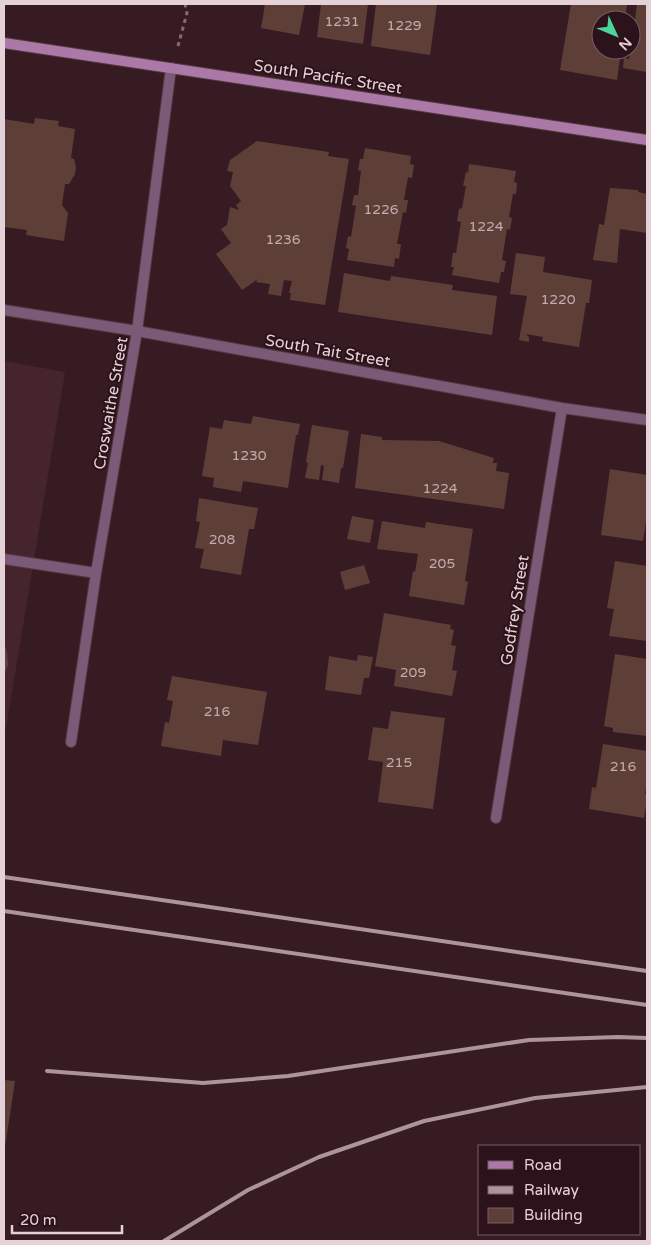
<svg xmlns="http://www.w3.org/2000/svg" width="651" height="1245" font-family="'Varela Round',sans-serif">
	<style>
		.built { fill: #46242e }
		.building { fill: #5e3f38 }
		.lines { fill: none; stroke-linecap: round; stroke-linejoin: round }
		.street-casing { stroke: #533840; stroke-width: 12 }
		.secondary-casing { stroke: #533840; stroke-width: 12 }
		.path { stroke: #846c72; stroke-width: 3; stroke-dasharray: 4 4; stroke-linecap: butt }
		.street { stroke: #7b5a78; stroke-width: 10 }
		.secondary { stroke: #ac78a7; stroke-width: 10 }
		.rail { stroke: #ab959a; stroke-width: 4 }
		.labels { text-anchor: middle; stroke-width: 4; stroke-linejoin: round; paint-order: stroke }
		.number-label { font-size: 14px; fill: #c3adae }
		.street-label { font-size: 16px; fill: #e5d2d6; stroke: #2c121a }
	</style>
	<rect width="100%" height="100%" fill="#371b23"/>
	<path class="built" d="M 4,361 L 65,372 L 5,734 L 4,734 Z"/>
	<path class="building" d="M 265,4 L 305,4 L 299,35 L 261,28 Z
		M 321,4 L 368,4 L 363,44 L 317,37 Z
		M 376,4 L 437,4 L 430,55 L 371,46 Z
		M 571,4 L 627,4 L 625,20 L 601,20 L 601,50 L 621,50 L 617,80 L 560,70 Z
		M 637,4 L 647,4 L 647,72 L 623,68 L 624,58 L 629,59 L 631,50 Z
		M 35,118 L 59,121 L 58,126 L 75,129 L 71,158 L 74,159 L 76,167 L 75,174 L 69,184 L 65,184 L 62,205 L 68,213 L 64,241 L 26,235 L 27,230 L 4,227 L 4,119 L 34,124 Z
		M 257,141 L 329,152 L 328,156 L 349,159 L 325,305 L 290,300 L 291,293 L 289,293 L 292,281 L 284,280 L 281,296 L 268,294 L 270,284 L 256,282 L 258,279 L 242,290 L 216,254 L 231,243 L 221,229 L 227,225 L 230,207 L 239,210 L 236,205 L 241,201 L 230,186 L 233,172 L 227,171 L 230,160 Z
		M 365,148 L 411,156 L 410,164 L 414,165 L 412,178 L 408,177 L 404,200 L 408,200 L 406,213 L 403,212 L 397,244 L 401,244 L 399,259 L 395,258 L 394,267 L 347,260 L 349,249 L 346,248 L 348,236 L 351,237 L 356,206 L 352,205 L 354,195 L 358,195 L 361,171 L 358,170 L 360,159 L 363,159 Z
		M 469,164 L 516,171 L 514,182 L 517,183 L 516,194 L 513,194 L 509,217 L 512,218 L 510,230 L 507,229 L 502,260 L 506,261 L 504,272 L 501,272 L 499,283 L 452,275 L 454,267 L 451,267 L 453,253 L 456,253 L 461,222 L 457,221 L 459,209 L 462,208 L 466,186 L 463,186 L 466,172 L 468,173 Z
		M 610,188 L 638,190 L 638,192 L 647,194 L 647,233 L 620,229 L 617,263 L 593,260 L 599,224 L 604,225 Z
		M 516,253 L 545,257 L 543,272 L 592,280 L 589,303 L 586,303 L 579,347 L 542,341 L 543,337 L 526,334 L 529,337 L 529,342 L 519,340 L 527,296 L 510,294 Z
		M 344,273 L 390,281 L 391,276 L 453,285 L 452,290 L 497,296 L 492,335 L 338,312 Z
		M 253,416 L 300,424 L 298,435 L 296,435 L 288,488 L 243,481 L 241,492 L 213,487 L 214,478 L 202,476 L 210,427 L 222,429 L 224,420 L 251,424 Z
		M 312,425 L 349,431 L 343,468 L 341,468 L 339,483 L 322,480 L 324,466 L 321,465 L 319,480 L 305,478 L 308,463 L 306,462 Z
		M 361,434 L 382,437 L 382,440 L 439,441 L 494,458 L 493,463 L 497,463 L 496,471 L 509,473 L 504,509 L 355,488 Z
		M 610,469 L 647,475 L 647,514 L 643,541 L 601,535 Z
		M 199,498 L 258,508 L 254,529 L 249,529 L 241,575 L 200,568 L 204,549 L 195,548 L 200,522 L 196,521 Z
		M 352,516 L 374,520 L 370,543 L 347,539 Z
		M 382,521 L 425,528 L 426,522 L 473,529 L 465,581 L 468,582 L 464,605 L 409,596 L 413,571 L 415,572 L 418,554 L 377,549 Z
		M 615,561 L 647,566 L 647,641 L 609,636 L 614,609 L 607,608 Z
		M 364,565 L 370,583 L 345,590 L 340,572 Z
		M 384,613 L 451,625 L 450,629 L 454,630 L 451,645 L 456,646 L 452,670 L 457,671 L 452,696 L 394,686 L 396,670 L 375,666 Z
		M 4,642 L 7,652 L 8,665 L 4,675 Z
		M 615,654 L 647,659 L 647,736 L 613,732 L 613,728 L 604,726 Z
		M 358,655 L 373,657 L 369,678 L 364,678 L 361,695 L 325,690 L 329,656 L 357,661 Z
		M 172,676 L 267,692 L 258,745 L 223,740 L 221,756 L 161,746 L 165,722 L 169,723 L 173,701 L 167,700 Z
		M 391,711 L 445,718 L 433,809 L 378,802 L 383,762 L 368,760 L 373,727 L 388,729 Z
		M 603,744 L 647,751 L 647,781 L 645,794 L 647,794 L 647,799 L 644,818 L 589,809 L 592,787 L 596,788 Z
		M 4,1080 L 15,1081 L 5,1147 L 4,1147 Z"/>
	<g class="lines">
		<defs>
			<path id="street" d="M 4,310 L 137,331 L 562,408 L 647,420
				M 4,559 L 96,573
				M 71,742 L 96,573 L 137,331 L 171,68
				M 496,818 L 562,408"/>
			<path id="secondary" d="M 4,43 L 647,140"/>
		</defs>
		<use href="#street" class="street-casing"/>
		<use href="#secondary" class="secondary-casing"/>
		<path class="path" d="M 178,46 L 187,13 L 185,4"/>
		<use href="#street" class="street"/>
		<use href="#secondary" class="secondary"/>
		<path class="rail" d="M 4,877 L 647,971
			M 4,911 L 647,1005
			M 47,1071 L 203,1083 L 288,1076 L 529,1040 L 618,1037 L 647,1038
			M 164,1241 L 248,1190 L 319,1157 L 424,1121 L 535,1098 L 647,1087"/>
	</g>
	<g class="labels">
		<g class="number-label">
			<text x="342" y="26">1231</text>
			<text x="404" y="30">1229</text>
			<text x="381" y="214">1226</text>
			<text x="486" y="231">1224</text>
			<text x="283" y="244">1236</text>
			<text x="558" y="304">1220</text>
			<text x="249" y="460">1230</text>
			<text x="440" y="493">1224</text>
			<text x="222" y="544">208</text>
			<text x="442" y="568">205</text>
			<text x="413" y="677">209</text>
			<text x="217" y="716">216</text>
			<text x="399" y="767">215</text>
			<text x="623" y="771">216</text>
		</g>
		<g class="street-label">
			<text transform="translate(328 76) rotate(9)" y="6">South Pacific Street</text>
			<text transform="translate(328 350) rotate(10)" y="6">South Tait Street</text>
			<text transform="translate(110 403) rotate(-80)" y="6">Croswaithe Street</text>
			<text transform="translate(514 610) rotate(-81)" y="6">Godfrey Street</text>
		</g>
	</g>
	<rect width="651" height="1245" fill="none" stroke="#e5d2d6" stroke-width="10"/>
	<rect x="478" y="1145" width="162" height="90" fill="#2c121a" stroke="#765f65"/>
	<rect x="488" y="1161" width="25" height="8" fill="#ac78a7" stroke="#765f65"/>
	<text x="524" y="1170" font-size="15" fill="#e5d2d6">Road</text>
	<rect x="488" y="1186" width="25" height="8" fill="#ab959a" stroke="#765f65"/>
	<text x="524" y="1195" font-size="15" fill="#e5d2d6">Railway</text>
	<rect x="488" y="1208" width="25" height="15" fill="#5e3f38" stroke="#765f65"/>
	<text x="524" y="1220" font-size="15" fill="#e5d2d6">Building</text>
	<g transform="translate(616 35) rotate(134)"><circle r="24" fill="#2c121a" stroke="#765f65"/>
	<path d="M0-4L9 19L0 12L-9 19Z" fill="#4cd49b"/>
	<text y="-8" font-size="14" font-weight="bold" text-anchor="middle" fill="#e5d2d6">N</text>
	</g>
	<path d="M12 1225v8h110v-8" fill="none" stroke="#e5d2d6" stroke-width="2.5"/>
	<text x="20" y="1225" font-size="15" fill="#e5d2d6" stroke="#2c121a" stroke-width="4" paint-order="stroke">20 m</text>
</svg>
